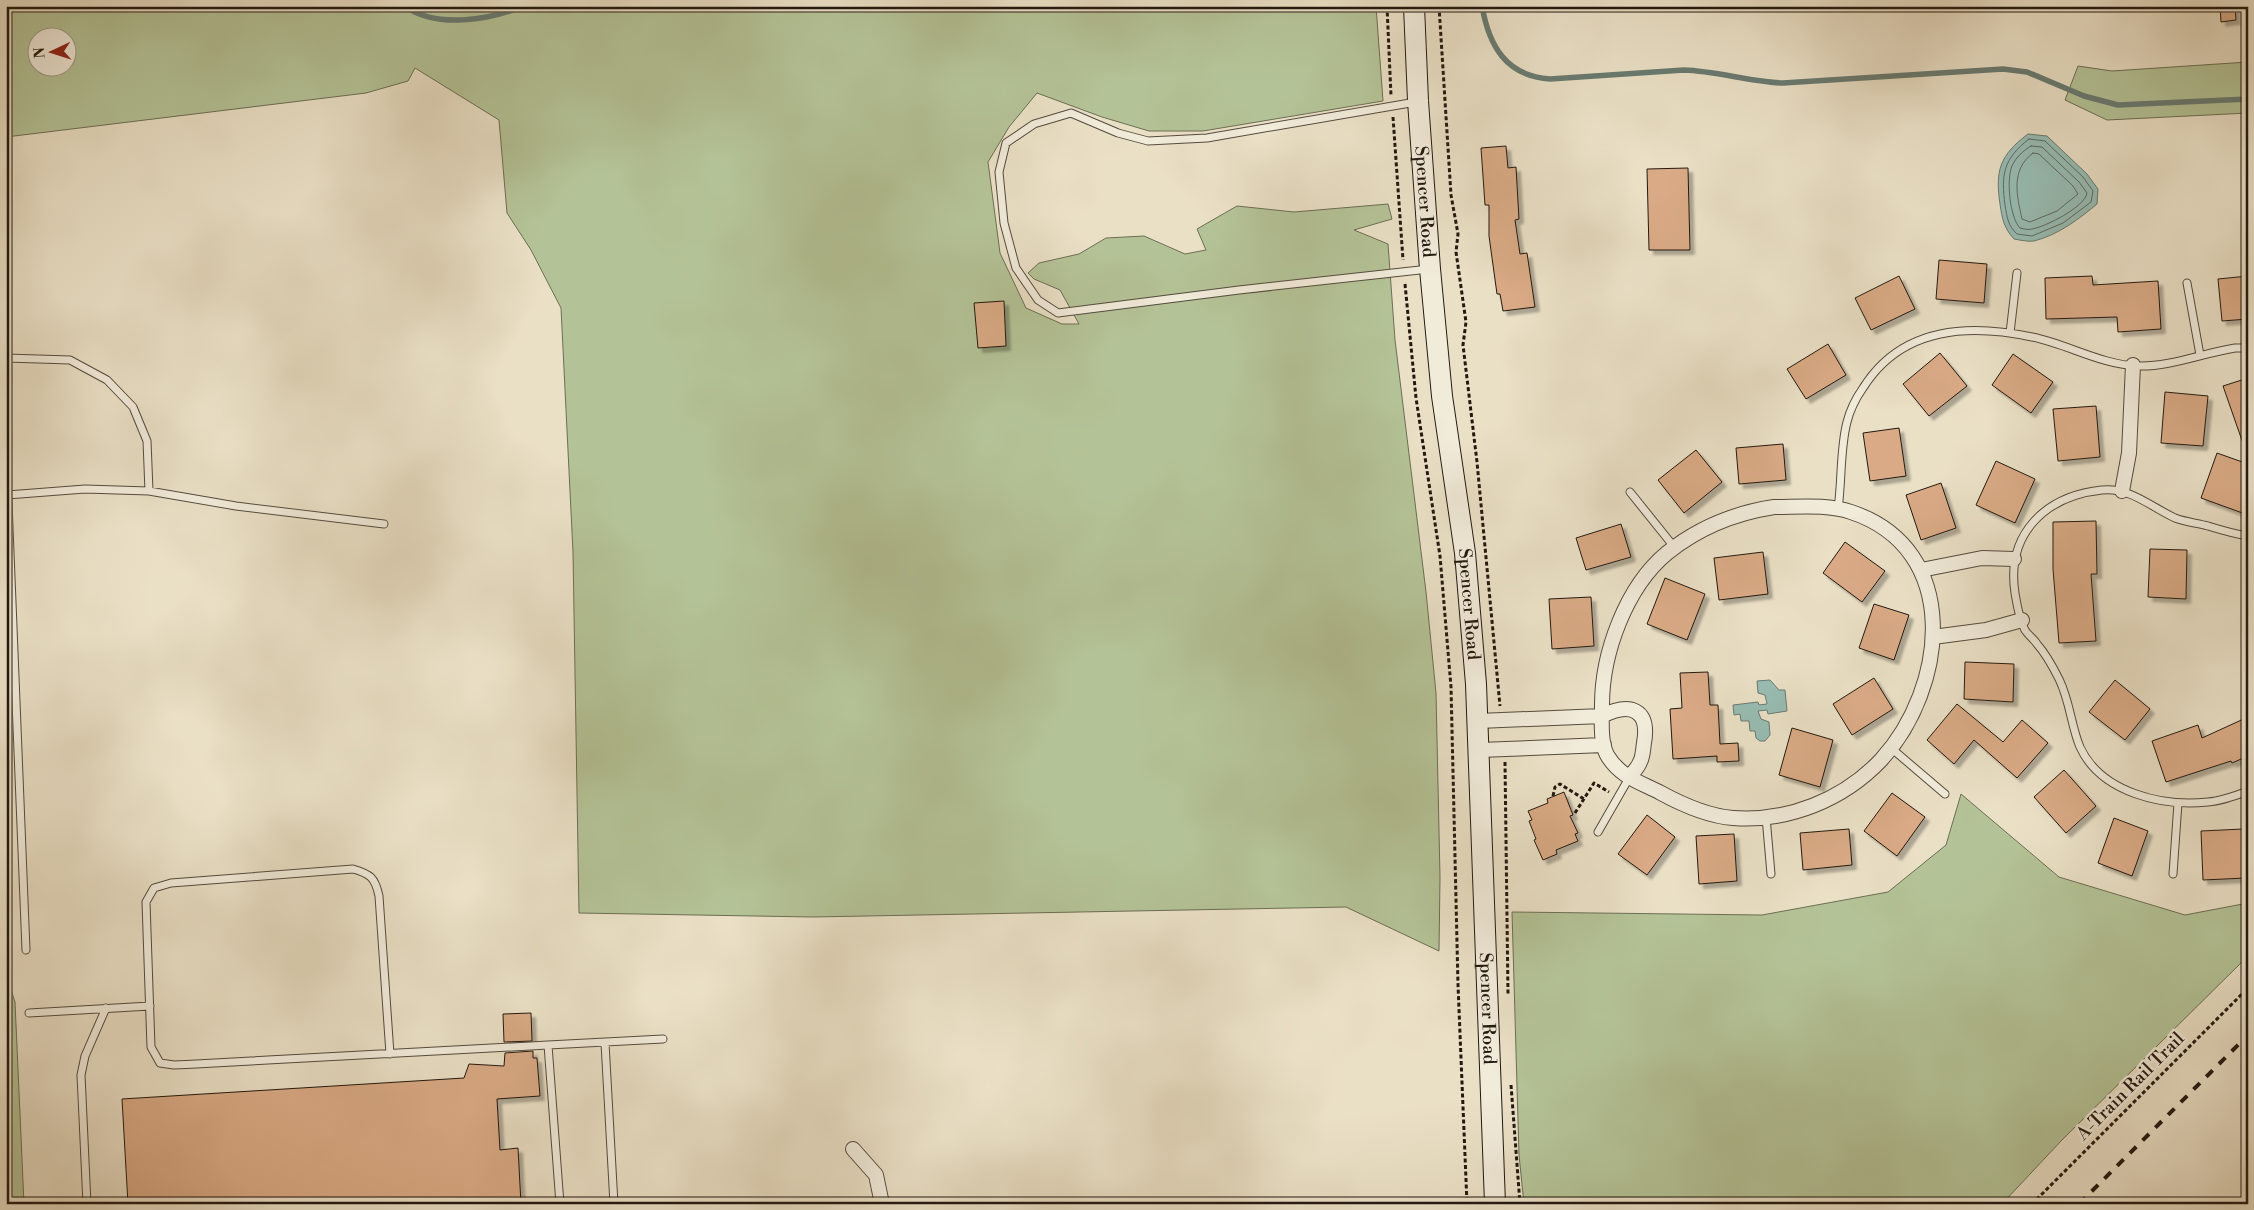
<svg xmlns="http://www.w3.org/2000/svg" width="2254" height="1210" font-family="'Libre Bodoni',serif">
	<style>
		.green { fill: #b4c397; stroke: #6c6e54; fill-rule: evenodd }
		.water { fill: #98bdb4; stroke: #697b72 }
		.lines { fill: none; stroke-linecap: round; stroke-linejoin: round }
		.shore { stroke: #5e6b62; stroke-width: 1 }
		.stream { stroke: #697b72; stroke-width: 5.5 }
		.building { fill: #d9aa85; stroke: #231910; filter: url(#shadow) }
		.lane-casing { stroke: #554b3e; stroke-width: 9 }
		.street-casing { stroke: #554b3e; stroke-width: 16 }
		.secondary-casing { stroke: #231910; stroke-width: 22 }
		.path { stroke: #231910; stroke-width: 3; stroke-dasharray: 4 2.5; stroke-linecap: butt }
		.lane { stroke: #f1ebda; stroke-width: 7 }
		.street { stroke: #f1ebda; stroke-width: 14 }
		.secondary { stroke: #f1ebda; stroke-width: 20 }
		.rail { stroke: #231910; stroke-width: 4; stroke-dasharray: 9 9; stroke-linecap: butt }
		.labels { text-anchor: middle; stroke-width: 5; stroke-linejoin: round; paint-order: stroke }
		.street-label { font-size: 18px; fill: #231910; stroke: #f1ebda }
	</style>
	<defs>
		<filter id="shadow"><feDropShadow dx="4.5" dy="4.5" stdDeviation="1" flood-color="#0004"/></filter>
	</defs>
	<rect width="100%" height="100%" fill="#eae0c6"/>
	<filter id="stains"><feTurbulence type="fractalNoise" baseFrequency=".004" numOctaves="4"/><feColorMatrix values="0 0 0 0 .2 0 0 0 0 .09 0 0 0 0 .02 0 0 0 .5 -.17"/></filter>
	<radialGradient id="worn" r=".72"><stop offset=".6" stop-color="#630" stop-opacity="0"/><stop offset="1" stop-color="#630" stop-opacity=".3"/></radialGradient>
	<path class="green" d="M 6,6 L 1376,6 L 1383,101 L 1203,131 L 1149,131 L 1102,117 L 1037,93 L 1009,127 L 988,162 L 1000,253 L 1026,308 L 1062,324 L 1079,324 L 1060,290 L 1034,279 L 1028,273 L 1039,263 L 1079,254 L 1106,238 L 1144,236 L 1185,254 L 1206,250 L 1197,229 L 1237,206 L 1294,212 L 1388,204 L 1392,219 L 1354,230 L 1388,244 L 1395,340 L 1426,592 L 1436,693 L 1440,877 L 1439,951 L 1346,907 L 813,917 L 579,913 L 573,552 L 561,308 L 531,250 L 507,213 L 499,120 L 415,68 L 408,81 L 366,93 L 6,137 ZM 38,38 L 68,38 L 68,68 L 38,68 Z
		M 2248,62 L 2248,113 L 2107,120 L 2065,100 L 2078,66 L 2112,71 Z
		M 1961,794 L 2059,877 L 2185,915 L 2248,903 L 2248,956 L 2061,1141 L 2002,1204 L 1524,1204 L 1519,1155 L 1512,912 L 1762,915 L 1888,892 L 1946,845 Z
		M 6,975 L 15,1002 L 24,1204 L 6,1204 Z"/>
	<path class="water" d="M 2028,134 L 2047,136 L 2087,174 L 2098,189 L 2097,204 C 2079,219 2058,235 2034,241 C 2028,242 2020,240 2014,239 C 2004,228 2002,219 2000,204 C 1995,170 2000,155 2028,134 Z
		M 1770,680 L 1779,690 L 1785,690 L 1787,711 L 1768,714 L 1767,710 L 1758,711 L 1761,719 L 1769,722 L 1770,735 L 1765,741 L 1760,741 L 1756,738 L 1755,731 L 1750,731 L 1749,721 L 1741,721 L 1740,714 L 1734,715 L 1733,705 L 1758,702 L 1759,705 L 1767,704 L 1765,695 L 1758,693 L 1757,681 Z"/>
	<g class="lines">
		<path class="shore" d="M 2029,139 L 2045,141 L 2083,177 L 2093,191 L 2091,202 L 2063,223 L 2032,236 L 2017,234 C 2008,226 2007,217 2005,205 C 2001,175 2003,159 2029,139 Z
			M 2031,146 L 2042,147 L 2079,182 L 2087,193 C 2085,207 2045,227 2032,229 C 2028,230 2024,229 2020,228 C 2010,218 2006,180 2012,166 C 2016,157 2023,151 2031,146 Z
			M 2033,153 L 2039,154 L 2073,186 L 2078,194 L 2057,211 L 2030,222 L 2022,219 C 2017,196 2010,170 2033,153 Z"/>
		<path class="stream" d="M 405,6 C 436,29 490,20 523,6
			M 1482,6 C 1489,46 1506,76 1550,79 L 1684,70 C 1717,71 1750,82 1783,83 L 2003,69 L 2027,72 L 2084,96 L 2118,105 L 2248,99"/>
	</g>
	<path class="building" d="M 2220,6 L 2235,6 L 2236,20 L 2221,22 Z
		M 1506,146 L 1508,168 L 1516,167 L 1519,219 L 1515,220 L 1520,254 L 1527,253 L 1535,307 L 1503,311 L 1500,294 L 1497,294 L 1489,236 L 1489,205 L 1485,205 L 1481,148 Z
		M 1688,168 L 1690,250 L 1649,250 L 1647,169 Z
		M 1939,260 L 1987,264 L 1984,303 L 1936,299 Z
		M 1899,276 L 1915,309 L 1871,330 L 1855,298 Z
		M 2092,276 L 2093,285 L 2158,281 L 2161,329 L 2118,332 L 2117,317 L 2046,319 L 2045,278 Z
		M 2248,276 L 2248,319 L 2222,321 L 2218,279 Z
		M 1004,301 L 1006,346 L 978,348 L 974,303 Z
		M 1828,344 L 1846,375 L 1806,399 L 1787,369 Z
		M 1940,353 L 1967,386 L 1929,416 L 1903,384 Z
		M 2013,354 L 2053,382 L 2031,413 L 1992,385 Z
		M 2248,378 L 2248,452 L 2246,452 L 2223,386 Z
		M 2165,392 L 2208,396 L 2203,446 L 2161,443 Z
		M 2096,406 L 2100,457 L 2058,461 L 2053,409 Z
		M 1899,428 L 1906,476 L 1870,481 L 1863,433 Z
		M 1783,444 L 1786,480 L 1739,484 L 1736,448 Z
		M 1696,450 L 1722,482 L 1684,513 L 1658,480 Z
		M 2217,453 L 2248,464 L 2248,515 L 2201,498 Z
		M 1996,461 L 2035,479 L 2015,523 L 1976,505 Z
		M 1941,483 L 1956,528 L 1921,540 L 1906,495 Z
		M 2096,521 L 2097,574 L 2091,574 L 2096,641 L 2059,643 L 2053,569 L 2053,522 Z
		M 1621,524 L 1631,557 L 1586,570 L 1576,538 Z
		M 1845,542 L 1885,571 L 1862,602 L 1823,573 Z
		M 2150,549 L 2187,550 L 2186,599 L 2148,597 Z
		M 1763,552 L 1768,594 L 1719,600 L 1714,558 Z
		M 1665,578 L 1705,594 L 1687,640 L 1647,624 Z
		M 1591,597 L 1594,646 L 1552,649 L 1549,599 Z
		M 1874,604 L 1909,615 L 1894,660 L 1859,648 Z
		M 1965,662 L 2014,664 L 2013,702 L 1964,699 Z
		M 1708,672 L 1710,705 L 1718,705 L 1720,744 L 1738,743 L 1739,761 L 1717,762 L 1717,756 L 1673,759 L 1670,709 L 1682,708 L 1680,673 Z
		M 1874,678 L 1893,709 L 1852,735 L 1833,704 Z
		M 2115,680 L 2150,709 L 2125,740 L 2089,712 Z
		M 1957,704 L 2003,742 L 2022,720 L 2048,743 L 2017,778 L 1974,740 L 1954,764 L 1927,740 Z
		M 2248,717 L 2248,756 L 2232,763 L 2231,761 L 2166,782 L 2152,741 L 2198,725 L 2202,738 Z
		M 1792,728 L 1833,740 L 1820,787 L 1779,775 Z
		M 2064,770 L 2096,806 L 2066,833 L 2034,797 Z
		M 1564,792 L 1573,815 L 1570,816 L 1578,833 L 1575,834 L 1578,841 L 1556,850 L 1557,854 L 1543,860 L 1534,840 L 1536,839 L 1529,821 L 1532,820 L 1528,811 L 1548,803 L 1547,799 Z
		M 1892,793 L 1925,817 L 1897,856 L 1864,831 Z
		M 1647,815 L 1675,837 L 1647,875 L 1618,854 Z
		M 2114,818 L 2148,831 L 2132,876 L 2098,863 Z
		M 1849,829 L 1852,865 L 1803,870 L 1800,833 Z
		M 2243,829 L 2246,878 L 2203,880 L 2201,831 Z
		M 1734,834 L 1737,881 L 1699,884 L 1696,836 Z
		M 531,1013 L 532,1041 L 504,1042 L 503,1014 Z
		M 533,1051 L 533,1058 L 537,1058 L 540,1096 L 497,1099 L 500,1150 L 518,1148 L 521,1204 L 473,1204 L 473,1200 L 405,1204 L 128,1204 L 122,1099 L 464,1078 L 469,1064 L 504,1066 L 505,1053 Z"/>
	<g class="lines">
		<defs>
			<path id="lane" d="M 1416,102 L 1207,138 L 1148,141 L 1118,133 L 1071,113 L 1034,124 L 1006,143 L 999,172 L 1004,223 L 1016,268 L 1038,300 L 1058,313 L 1239,290 L 1429,269
				M 2187,283 L 2200,355
				M 2010,333 L 2017,273
				M 6,358 L 70,360 L 107,380 L 133,407 L 147,441 L 149,491
				M 6,453 L 26,950
				M 1630,492 L 1675,548
				M 7,495 L 85,489 L 149,491 L 236,506 L 384,524
				M 1838,509 C 1842,481 1840,448 1847,422 C 1850,410 1856,398 1863,388 C 1901,327 1967,323 2032,337 C 2067,344 2102,365 2138,366 C 2170,367 2203,353 2235,348 L 2248,348
				M 2248,536 C 2234,534 2221,530 2208,526 C 2197,523 2185,522 2175,518 C 2151,507 2130,487 2102,490 C 2045,496 2006,534 2015,593 C 2017,605 2019,619 2025,630 C 2028,635 2034,639 2037,644 C 2046,654 2053,667 2059,679 C 2070,701 2071,726 2080,747 C 2101,793 2163,807 2208,802 C 2221,801 2235,796 2248,791
				M 1891,748 L 1945,794
				M 1766,817 L 1771,874
				M 1598,832 L 1629,778
				M 2173,874 L 2178,803
				M 29,1013 L 150,1006
				M 605,1043 L 614,1204
				M 548,1045 L 663,1039
				M 390,1054 L 379,896 C 375,877 370,874 353,869 L 171,883 L 154,888 L 146,902 L 151,1047 L 160,1063 L 174,1065 C 299,1059 424,1052 548,1045 L 560,1204
				M 87,1204 L 81,1075 L 85,1056 L 106,1008"/>
			<path id="street" d="M 2122,491 L 2129,453 L 2133,365
				M 1774,507 C 1799,507 1827,504 1851,512 C 1963,549 1947,688 1881,760 C 1843,800 1788,822 1733,818 C 1707,816 1683,805 1661,793 C 1640,782 1620,777 1607,755 C 1600,742 1602,720 1602,705 C 1602,653 1626,587 1667,553 C 1698,528 1735,513 1774,507 Z
				M 1921,570 L 1982,558 L 2014,559
				M 1933,637 L 1986,630 L 2022,620
				M 1478,721 L 1602,716 C 1630,702 1650,709 1644,743 C 1643,749 1643,757 1640,762 C 1638,768 1632,773 1629,778
				M 1480,750 L 1604,745
				M 853,1149 L 876,1175 L 882,1204"/>
			<g id="secondary">
				<path id="s1" d="M 1414,6 L 1418,101 L 1430,269 L 1442,396 L 1465,553 L 1476,684 L 1495,1204"/>
			</g>
		</defs>
		<use href="#lane" class="lane-casing"/>
		<use href="#street" class="street-casing"/>
		<use href="#secondary" class="secondary-casing"/>
		<path class="path" d="M 1387,6 L 1391,96
			M 1439,6 L 1451,195 L 1458,234 L 1456,252 L 1466,322 L 1463,345 L 1477,462 L 1500,706
			M 1393,117 L 1403,260
			M 1405,284 L 1416,398 L 1440,556 L 1451,687 L 1458,985 L 1467,1204
			M 1505,762 L 1508,994
			M 1553,796 L 1555,787 L 1560,784 L 1584,799
			M 1575,813 L 1594,783 L 1609,792
			M 1511,1085 L 1520,1204
			M 2032,1204 L 2248,988"/>
		<use href="#lane" class="lane"/>
		<use href="#street" class="street"/>
		<use href="#secondary" class="secondary"/>
		<path class="rail" d="M 2079,1204 L 2248,1035"/>
	</g>
	<g class="labels">
		<g class="street-label">
			<text dy="6" stroke="none"><textPath href="#s1" startOffset="196">Spencer Road</textPath></text>
			<text dy="6" stroke="none"><textPath href="#s1" startOffset="601">Spencer Road</textPath></text>
			<text dy="6" stroke="none"><textPath href="#s1" startOffset="1006">Spencer Road</textPath></text>
			<text transform="translate(2130 1086) rotate(-45)" y="6">A-Train Rail Trail</text>
		</g>
	</g>
	<rect width="2254" height="1210" fill="none" stroke="#eae0c6" stroke-width="25"/>
	<rect x="8" y="8" width="2239" height="1195" fill="none" stroke="#231910" stroke-width="2.5"/>
	<rect x="12" y="12" width="2229" height="1185" fill="none" stroke="#231910"/>
	<g transform="translate(52 52) rotate(266)"><circle r="24" fill="#f1ebda" stroke="#9f9789"/>
	<path d="M0-4L9 19L0 12L-9 19Z" fill="#8f2418"/>
	<text y="-8" font-size="14" font-weight="bold" text-anchor="middle" fill="#231910">N</text>
	</g>
	<rect width="100%" height="100%" filter="url(#stains)"/>
	<rect width="100%" height="100%" fill="url(#worn)"/>
</svg>
